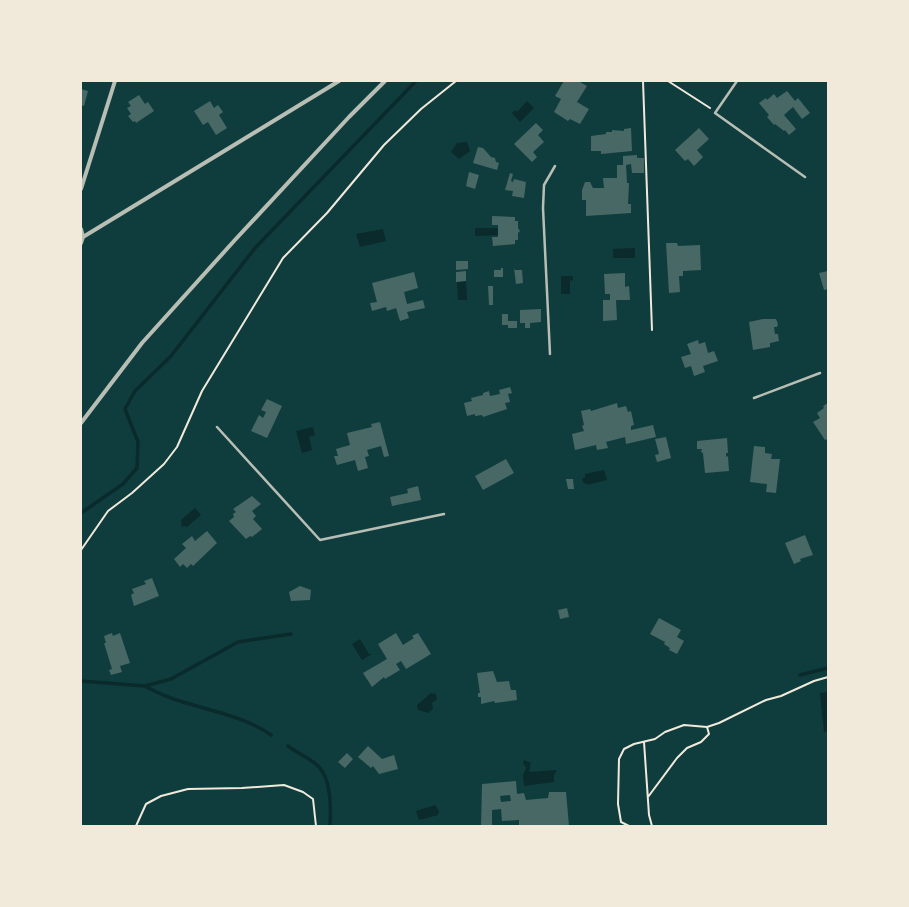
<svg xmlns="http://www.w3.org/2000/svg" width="909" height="907" font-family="Manrope,sans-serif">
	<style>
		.water { fill: #0a2a2b }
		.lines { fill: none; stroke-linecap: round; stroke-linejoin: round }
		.stream { stroke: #0a2a2b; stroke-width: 3.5 }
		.building { fill: #486865; fill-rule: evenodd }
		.path { stroke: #f1e9da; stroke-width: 2 }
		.service { stroke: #b8beb3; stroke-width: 2.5 }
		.minor { stroke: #b8beb3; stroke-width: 4 }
	</style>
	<rect width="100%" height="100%" fill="#0f3d3e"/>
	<path class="water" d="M 527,101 L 534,108 L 520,122 L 512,113 L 515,110 L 517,112 Z
		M 467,142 L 470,151 L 459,159 L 451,152 L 457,143 Z
		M 475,228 L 498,228 L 498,235 L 475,236 Z
		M 383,229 L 386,241 L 360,247 L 356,234 Z
		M 635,248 L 635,258 L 613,258 L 613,249 Z
		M 561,276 L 573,276 L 573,280 L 570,281 L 570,294 L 561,294 Z
		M 463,281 L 466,281 L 467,300 L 458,300 L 457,282 Z
		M 313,427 L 315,435 L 309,437 L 312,450 L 302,453 L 296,431 Z
		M 604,470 L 607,480 L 587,485 L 587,483 L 584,484 L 582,478 L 585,478 L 585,474 Z
		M 195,508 L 201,515 L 187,527 L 185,526 L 182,527 L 181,520 Z
		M 360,639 L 369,654 L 372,654 L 362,660 L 352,644 Z
		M 828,692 L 828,731 L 824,732 L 820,693 Z
		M 431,693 L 436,694 L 437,699 L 432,703 L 433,709 L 428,713 L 418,710 L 417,705 Z
		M 524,760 L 531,763 L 529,772 L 557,770 L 554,775 L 554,782 L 524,786 L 523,775 L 526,768 L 523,763 Z
		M 435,805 L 439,811 L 438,815 L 419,820 L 416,811 Z"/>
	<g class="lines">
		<path class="stream" d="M 81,513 L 123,484 L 137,468 L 138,442 L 125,409 L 135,391 L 171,356 L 255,248 L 416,81
			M 800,675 L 828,668
			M 81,681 L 145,686 L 171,679 L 238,642 L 291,634
			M 145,686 C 184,709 234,709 271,735
			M 288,746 C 297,753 308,757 317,765 C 331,777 331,809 330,826"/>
	</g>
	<path class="building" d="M 564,81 L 578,81 L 587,86 L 577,102 L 589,109 L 580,124 L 570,119 L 568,121 L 554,112 L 561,99 L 555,96 Z
		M 81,89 L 88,91 L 84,106 L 81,105 Z
		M 787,91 L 795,101 L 798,98 L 810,113 L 802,119 L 793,107 L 784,115 L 796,129 L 789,135 L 785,130 L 784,131 L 775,124 L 774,125 L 767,117 L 769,115 L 759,103 L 766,98 L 767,100 L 774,94 L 777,98 Z
		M 139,95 L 145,104 L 148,102 L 154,111 L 136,123 L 135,121 L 133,122 L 128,116 L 131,114 L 127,108 L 131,106 L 128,102 Z
		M 210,101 L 214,108 L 218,105 L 223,112 L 219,115 L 227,128 L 216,135 L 208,122 L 203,125 L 194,111 Z
		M 536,123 L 543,130 L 538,135 L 544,142 L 533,152 L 537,157 L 532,162 L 514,144 Z
		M 631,128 L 632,151 L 601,154 L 601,151 L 591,151 L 591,136 L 606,134 L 606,132 L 612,132 L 612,130 L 624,131 L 624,129 Z
		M 699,128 L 709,139 L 697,150 L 703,157 L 694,166 L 688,159 L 685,161 L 675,150 Z
		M 478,147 L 483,148 L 491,157 L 495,158 L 496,162 L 499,163 L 497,170 L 473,163 Z
		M 637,155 L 637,158 L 644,158 L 644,173 L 632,173 L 631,164 L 626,165 L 627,183 L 629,183 L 628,204 L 631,204 L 631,213 L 586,216 L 586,200 L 582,200 L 582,190 L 585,182 L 590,182 L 593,188 L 604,188 L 603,178 L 617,178 L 617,165 L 623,165 L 623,156 Z
		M 469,172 L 479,175 L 475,189 L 466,186 Z
		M 510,173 L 513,174 L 511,181 L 513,182 L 514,179 L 526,182 L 524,198 L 512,196 L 513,191 L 505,190 Z
		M 492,216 L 515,217 L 515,221 L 518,221 L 518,228 L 520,231 L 518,233 L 518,240 L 515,240 L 515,244 L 493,246 L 492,237 L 498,237 L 498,225 L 492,225 Z
		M 666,243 L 677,243 L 678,246 L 700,245 L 701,270 L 683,271 L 683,276 L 679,276 L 680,292 L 669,293 Z
		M 456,261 L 468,261 L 468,269 L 456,270 Z
		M 501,268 L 503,268 L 503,277 L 494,277 L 494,270 L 501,270 Z
		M 514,268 L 515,270 L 522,270 L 523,283 L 516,284 Z
		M 466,271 L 466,281 L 456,282 L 456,272 Z
		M 828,271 L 828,289 L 824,290 L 819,273 Z
		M 414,272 L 418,288 L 404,292 L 407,304 L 423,300 L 425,308 L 407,312 L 409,318 L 400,321 L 396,308 L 387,311 L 386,307 L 372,311 L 370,303 L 377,302 L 372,283 Z
		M 625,273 L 625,287 L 629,286 L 630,300 L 616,300 L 617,320 L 603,321 L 603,300 L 610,300 L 610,294 L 605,294 L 604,274 Z
		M 488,286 L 493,286 L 493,305 L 489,305 Z
		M 541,309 L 541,322 L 530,323 L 530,328 L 525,328 L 525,323 L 520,323 L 520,310 Z
		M 502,314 L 508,314 L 508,321 L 517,321 L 517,328 L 508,328 L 508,325 L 502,325 Z
		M 763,319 L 776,319 L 778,324 L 777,327 L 774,327 L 775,334 L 778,334 L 779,341 L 770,343 L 770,347 L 753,350 L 749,322 Z
		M 698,340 L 699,344 L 705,342 L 708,353 L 714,351 L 718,361 L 703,366 L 705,372 L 694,376 L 691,366 L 685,368 L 681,357 L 691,354 L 687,344 Z
		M 510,387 L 512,393 L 508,394 L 510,402 L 505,403 L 507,409 L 483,417 L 482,415 L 475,416 L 475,414 L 467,416 L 464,403 L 472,401 L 471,398 L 483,395 L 483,393 L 489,391 L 490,396 L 500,394 L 499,390 Z
		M 267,399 L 282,406 L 267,438 L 251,431 L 259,415 L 263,418 L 266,412 L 261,410 Z
		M 617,403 L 618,408 L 626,406 L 628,412 L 631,411 L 634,425 L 631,426 L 631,430 L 653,425 L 656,437 L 626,444 L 625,437 L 606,442 L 608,448 L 597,450 L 596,445 L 575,450 L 572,434 L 584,431 L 582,426 L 584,425 L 581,411 L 590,409 L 591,411 Z
		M 828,403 L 828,439 L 825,440 L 813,422 L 820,418 L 817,413 L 824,408 L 823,406 Z
		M 380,422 L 389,456 L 384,457 L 381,446 L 367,450 L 369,456 L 365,457 L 368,468 L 358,471 L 355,460 L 337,465 L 334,456 L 338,456 L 336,449 L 350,445 L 347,433 L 372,427 L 371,424 Z
		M 666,437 L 671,458 L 657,462 L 655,455 L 659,454 L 655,439 Z
		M 727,438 L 728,453 L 726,453 L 726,457 L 728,456 L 729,471 L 705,473 L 703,453 L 701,452 L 702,449 L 697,449 L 697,441 Z
		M 754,446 L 765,447 L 765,453 L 772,454 L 771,459 L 780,459 L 776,493 L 766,492 L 767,484 L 750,482 Z
		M 506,459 L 514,473 L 483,490 L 475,476 Z
		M 566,479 L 573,479 L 574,489 L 568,489 Z
		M 418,486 L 421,500 L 392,506 L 390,497 L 408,493 L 407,489 Z
		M 252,496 L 261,504 L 252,511 L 256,516 L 253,519 L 262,529 L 252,537 L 250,536 L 246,539 L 229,521 L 234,517 L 233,514 L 236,512 L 233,509 Z
		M 207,531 L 217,543 L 193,566 L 191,564 L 187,568 L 183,564 L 180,567 L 174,559 L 186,548 L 182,544 L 192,536 L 195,541 Z
		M 805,535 L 813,555 L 800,559 L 801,561 L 794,564 L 785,543 Z
		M 152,578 L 159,596 L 134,606 L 131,595 L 134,593 L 132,589 L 146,584 L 144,581 Z
		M 300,586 L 311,590 L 310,600 L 291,601 L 289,592 Z
		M 567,608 L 569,617 L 560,619 L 558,610 Z
		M 659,618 L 681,630 L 677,637 L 684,641 L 677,654 L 669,650 L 670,648 L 664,644 L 665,642 L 650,634 Z
		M 112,633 L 113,636 L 120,633 L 130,663 L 120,666 L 122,672 L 111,675 L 109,670 L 112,669 L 104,643 L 106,643 L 104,636 Z
		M 396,633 L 403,645 L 414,638 L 412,636 L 418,633 L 431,654 L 406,669 L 401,661 L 396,664 L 400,670 L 385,679 L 384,677 L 372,687 L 363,673 L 387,659 L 378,644 Z
		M 493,671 L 497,682 L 509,681 L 511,690 L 516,690 L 517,700 L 495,703 L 494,701 L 481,704 L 481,697 L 478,697 L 478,693 L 480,693 L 477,673 Z
		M 368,746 L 382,759 L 394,755 L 398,769 L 379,774 L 373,766 L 371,768 L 358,757 Z
		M 347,753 L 353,759 L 345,768 L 338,762 Z
		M 516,781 L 517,794 L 524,793 L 526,800 L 548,798 L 549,792 L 566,792 L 569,826 L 519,826 L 519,820 L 502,821 L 501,809 L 492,810 L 492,826 L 481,826 L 482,784 ZM 510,795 L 511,801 L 501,802 L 500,796 Z"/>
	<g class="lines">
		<path class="path" d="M 643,81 L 652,330
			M 668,81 L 710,108
			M 81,550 L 108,511 L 132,493 L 164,464 L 177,447 L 202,391 L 283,258 L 327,213 L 384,145 L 421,109 L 456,81
			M 644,742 L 649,815 L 652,826
			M 648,797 L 677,758 L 687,748 L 701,742 L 709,734 L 707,727
			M 136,826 L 146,804 L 161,796 L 188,789 L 242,788 L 284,785 L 303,792 L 313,799 L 316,826
			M 629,826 L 621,822 L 618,804 L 619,759 L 624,749 L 634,744 L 655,739 L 665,732 L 684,725 L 707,727 L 719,723 L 766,700 L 781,696 L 814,681 L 828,677"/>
		<path class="service" d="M 737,81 L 715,113 L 805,177
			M 550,354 L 543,208 L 544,185 L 555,166
			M 754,398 L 820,373
			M 217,427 L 320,540 L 444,514"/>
		<path class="minor" d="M 81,189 L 115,81
			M 81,229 L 83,237 L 81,243
			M 83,237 L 339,81
			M 81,423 L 142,343 L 234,241 L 349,117 L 385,81"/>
	</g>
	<rect width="909" height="907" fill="none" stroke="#f1e9da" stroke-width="164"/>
</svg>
